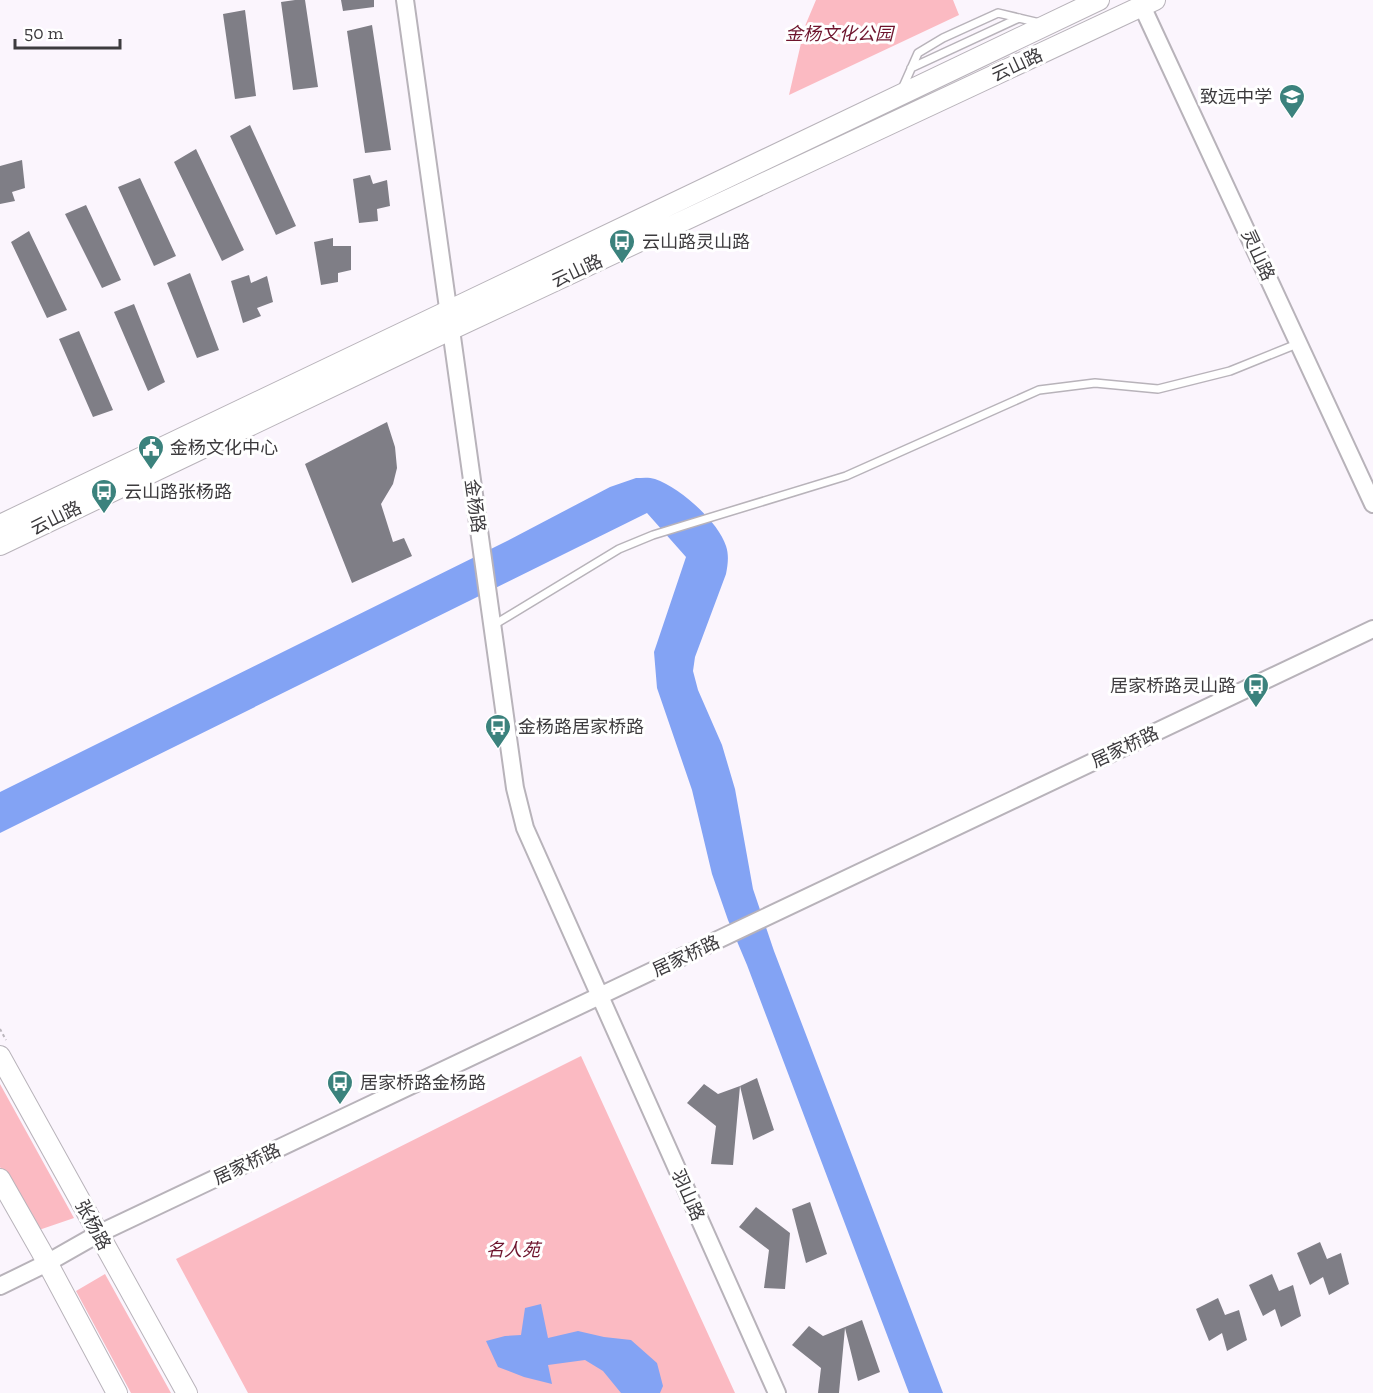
<svg xmlns="http://www.w3.org/2000/svg" width="1373" height="1393" font-family="'Zilla Slab','Noto Sans SC',serif">
	<style>
		.green { fill: #fbbac2 }
		.water { fill: #83a3f4 }
		.building { fill: #7f7e86 }
		.lines { fill: none; stroke-linecap: round; stroke-linejoin: round }
		.service-casing { stroke: #b8b3ba; stroke-width: 10 }
		.tertiary-casing { stroke: #b8b3ba; stroke-width: 20 }
		.secondary-casing { stroke: #b8b3ba; stroke-width: 22 }
		.path { stroke: #bab6bc; stroke-width: 2; stroke-dasharray: 3 3; stroke-linecap: butt }
		.service { stroke: #fff; stroke-width: 7 }
		.tertiary { stroke: #fff; stroke-width: 16 }
		.secondary { stroke: #fff; stroke-width: 20 }
		.labels { text-anchor: middle; stroke-width: 6; stroke-linejoin: round; paint-order: stroke }
		.park-label { font-size: 18px; font-style: italic; fill: #6e142d; stroke: #fff }
		.street-label { font-size: 18px; fill: #3d3b3e; stroke: #fff }
		.poi-label { font-size: 18px; fill: #3d3b3e; stroke: #fff; text-anchor: start }
	</style>
	<rect width="100%" height="100%" fill="#fbf5fd"/>
	<path class="green" d="M 816,0 L 953,0 L 959,15 L 789,95 L 805,26 Z
		M 581,1056 L 735,1393 L 248,1393 L 176,1259 Z
		M 0,1084 L 74,1218 L 36,1231 L 0,1167 Z
		M 105,1274 L 171,1393 L 131,1393 L 76,1291 Z"/>
	<path class="water" d="M 636,478 C 642,478 649,477 655,479 C 679,487 718,521 726,546 C 729,555 728,564 726,574 L 695,657 L 693,671 L 698,690 L 722,745 L 735,789 L 753,889 L 774,951 L 943,1393 L 909,1393 L 747,965 L 728,920 L 712,874 L 692,790 L 657,688 L 654,652 L 686,557 L 647,513 L 0,833 L 0,792 L 505,542 L 610,487 Z
		M 541,1304 L 548,1338 L 578,1331 L 604,1337 L 631,1340 L 657,1363 L 663,1386 L 660,1393 L 621,1393 L 603,1371 L 585,1360 L 548,1365 L 552,1384 L 524,1377 L 498,1367 L 486,1341 L 505,1336 L 521,1335 L 525,1308 Z"/>
	<path class="building" d="M 295,0 L 305,0 L 318,87 L 293,90 L 281,2 Z
		M 341,0 L 374,0 L 374,7 L 343,11 Z
		M 245,10 L 256,96 L 235,99 L 223,14 Z
		M 372,25 L 391,150 L 365,153 L 347,31 Z
		M 250,125 L 296,226 L 276,235 L 230,136 Z
		M 196,149 L 244,250 L 222,261 L 174,162 Z
		M 22,160 L 25,188 L 12,192 L 15,201 L 0,204 L 0,166 Z
		M 370,175 L 373,184 L 387,180 L 390,206 L 377,209 L 378,221 L 359,223 L 353,179 Z
		M 140,178 L 176,256 L 154,266 L 118,187 Z
		M 86,205 L 121,280 L 102,288 L 65,214 Z
		M 29,231 L 67,310 L 47,318 L 11,242 Z
		M 333,238 L 333,246 L 351,246 L 351,270 L 338,273 L 338,282 L 321,285 L 314,242 Z
		M 190,273 L 219,350 L 197,358 L 167,283 Z
		M 249,275 L 251,283 L 267,276 L 273,302 L 257,308 L 261,316 L 243,323 L 231,281 Z
		M 134,304 L 165,382 L 148,391 L 114,312 Z
		M 79,331 L 113,410 L 93,417 L 59,339 Z
		M 387,422 L 395,447 L 397,468 L 393,484 L 381,504 L 393,542 L 404,538 L 412,556 L 352,583 L 305,464 Z
		M 757,1078 L 774,1130 L 753,1140 L 740,1086 Z
		M 704,1084 L 718,1094 L 740,1086 L 733,1165 L 711,1164 L 716,1126 L 687,1103 Z
		M 810,1202 L 827,1254 L 806,1263 L 792,1209 Z
		M 756,1207 L 790,1233 L 785,1289 L 764,1288 L 769,1250 L 739,1227 Z
		M 1320,1242 L 1327,1259 L 1341,1253 L 1349,1284 L 1329,1295 L 1323,1277 L 1310,1285 L 1297,1253 Z
		M 1272,1274 L 1279,1291 L 1293,1285 L 1301,1316 L 1281,1327 L 1275,1309 L 1263,1316 L 1249,1285 Z
		M 1218,1298 L 1225,1315 L 1239,1310 L 1247,1340 L 1227,1351 L 1222,1333 L 1209,1341 L 1196,1309 Z
		M 862,1320 L 880,1372 L 858,1381 L 845,1328 L 839,1393 L 818,1393 L 821,1368 L 792,1345 L 809,1326 L 823,1336 Z"/>
	<g class="lines">
		<defs>
			<path id="service" d="M 911,68 L 1019,18
				M 902,89 L 918,53 L 943,38 L 998,13 L 1040,23
				M 492,626 L 619,549 L 653,535 L 846,476 L 1039,390 L 1095,383 L 1158,389 L 1230,371 L 1297,344"/>
			<path id="tertiary" d="M 405,0 L 515,788 L 525,828 L 777,1393
				M 1142,6 L 1373,504
				M 0,1286 L 47,1263 L 98,1234 L 1373,629"/>
			<path id="secondary" d="M 0,525 L 1099,0
				M 0,545 L 450,330 L 1155,0
				M 0,1056 L 187,1393
				M 0,1179 L 41,1251 L 117,1393"/>
		</defs>
		<use href="#service" class="service-casing"/>
		<use href="#tertiary" class="tertiary-casing"/>
		<use href="#secondary" class="secondary-casing"/>
		<path class="path" d="M 0,1029 L 6,1040"/>
		<use href="#service" class="service"/>
		<use href="#tertiary" class="tertiary"/>
		<use href="#secondary" class="secondary"/>
	</g>
	<defs>
		<symbol id="school-pin" viewBox="-11 -11 22 30"><path d="M0 17L-7.5 6A9.5 9.5 0 1 1 7.5 6Z" fill="#3b827d" stroke="#fff"/><path d="M0-5L7-2L0 1L-7-2ZM-4 1L0 2.5L4 1V4Q0 6-4 4Z" fill="#fff"/></symbol>
		<symbol id="bus-pin" viewBox="-11 -11 22 30"><path d="M0 17L-7.5 6A9.5 9.5 0 1 1 7.5 6Z" fill="#3b827d" stroke="#fff"/><path d="M-5-6H5V4H4V6H2V4H-2V6H-4V4H-5ZM-3.5-4V0h7V-4ZM-3.5 1.2v1.5H-2V1.2ZM2 1.2v1.5H3.5V1.2Z" fill="#fff"/></symbol>
		<symbol id="civic-pin" viewBox="-11 -11 22 30"><path d="M0 17L-7.5 6A9.5 9.5 0 1 1 7.5 6Z" fill="#3b827d" stroke="#fff"/><path d="M-.6-6.5H3V-4.5H.6V-3L4-1V1h2V6H-6V1h2V-1L-.6-3ZM-1.2 2.5V6h2.4V2.5Z" fill="#fff"/></symbol>
	</defs>
	<g fill-rule="evenodd">
		<use href="#school-pin" x="1277" y="82" width="30" height="40"/>
		<use href="#bus-pin" x="607" y="227" width="30" height="40"/>
		<use href="#civic-pin" x="136" y="433" width="30" height="40"/>
		<use href="#bus-pin" x="89" y="477" width="30" height="40"/>
		<use href="#bus-pin" x="1241" y="671" width="30" height="40"/>
		<use href="#bus-pin" x="483" y="712" width="30" height="40"/>
		<use href="#bus-pin" x="325" y="1068" width="30" height="40"/>
	</g>
	<g class="labels">
		<g class="park-label">
			<text x="839" y="40">金杨文化公园</text>
			<text x="513" y="1256">名人苑</text>
		</g>
		<g class="street-label">
			<text transform="translate(1017 65) rotate(-25)" y="6">云山路</text>
			<text transform="translate(1258 255) rotate(65)" y="6">灵山路</text>
			<text transform="translate(577 271) rotate(-25)" y="6">云山路</text>
			<text transform="translate(475 506) rotate(82)" y="6">金杨路</text>
			<text transform="translate(56 518) rotate(-26)" y="6">云山路</text>
			<text transform="translate(1125 747) rotate(-25)" y="6">居家桥路</text>
			<text transform="translate(686 956) rotate(-25)" y="6">居家桥路</text>
			<text transform="translate(247 1164) rotate(-25)" y="6">居家桥路</text>
			<text transform="translate(688 1195) rotate(66)" y="6">羽山路</text>
			<text transform="translate(93 1225) rotate(62)" y="6">张杨路</text>
		</g>
		<g class="poi-label">
			<text x="1272" y="103" text-anchor="end">致远中学</text>
			<text x="642" y="248">云山路灵山路</text>
			<text x="170" y="454">金杨文化中心</text>
			<text x="124" y="498">云山路张杨路</text>
			<text x="1236" y="692" text-anchor="end">居家桥路灵山路</text>
			<text x="518" y="733">金杨路居家桥路</text>
			<text x="360" y="1089">居家桥路金杨路</text>
		</g>
	</g>
	<path d="M15 39v9h105v-9" fill="none" stroke="#3d3b3e" stroke-width="3"/>
	<text x="24" y="39" font-size="18" fill="#3d3b3e" stroke="#ffffff" stroke-width="4.5" paint-order="stroke">50 m</text>
</svg>
